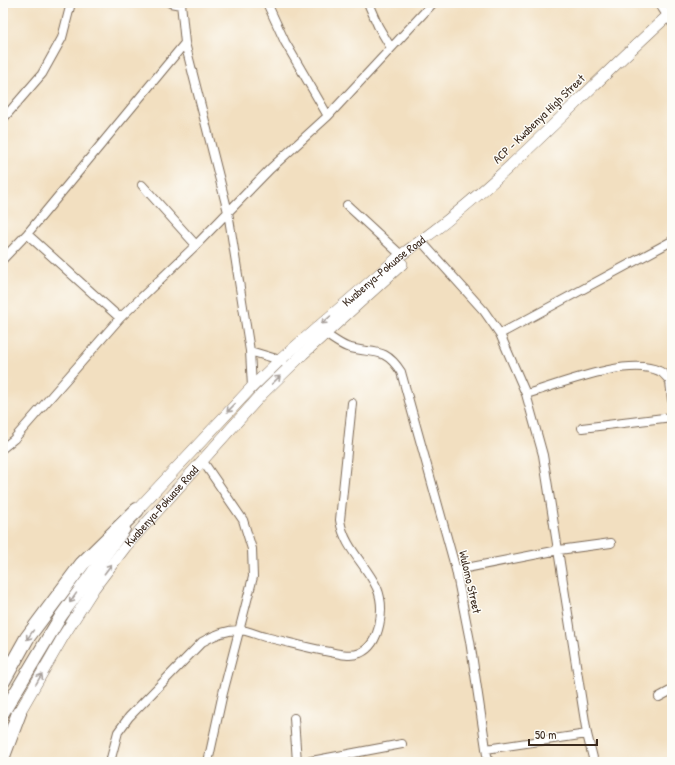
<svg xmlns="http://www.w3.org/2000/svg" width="675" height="765" font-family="'Patrick Hand',sans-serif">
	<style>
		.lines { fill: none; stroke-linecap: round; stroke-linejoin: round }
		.street-casing { stroke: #7b6957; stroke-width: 10 }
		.secondary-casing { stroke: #7b6957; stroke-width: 12 }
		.primary-casing { stroke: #7b6957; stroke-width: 14 }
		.highway-casing { stroke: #7b6957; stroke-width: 16 }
		.street { stroke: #fff; stroke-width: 8 }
		.secondary { stroke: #fff; stroke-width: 11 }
		.primary { stroke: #fff; stroke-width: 12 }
		.highway { stroke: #fff; stroke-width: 14 }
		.oneway { stroke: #a79f9a }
		.labels { text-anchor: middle; stroke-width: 3; stroke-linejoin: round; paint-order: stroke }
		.street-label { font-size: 12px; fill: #3b2a1e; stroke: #fdfcf7 }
	</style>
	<rect width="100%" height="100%" fill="#fdfcf7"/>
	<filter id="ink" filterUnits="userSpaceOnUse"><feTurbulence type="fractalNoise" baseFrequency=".025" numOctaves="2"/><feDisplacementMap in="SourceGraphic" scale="8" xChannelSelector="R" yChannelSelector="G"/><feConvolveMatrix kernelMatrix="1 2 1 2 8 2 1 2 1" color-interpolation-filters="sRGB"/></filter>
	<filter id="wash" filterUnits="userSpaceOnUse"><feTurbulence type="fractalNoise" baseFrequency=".012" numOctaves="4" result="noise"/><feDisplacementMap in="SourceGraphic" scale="16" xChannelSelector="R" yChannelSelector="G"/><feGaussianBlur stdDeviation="0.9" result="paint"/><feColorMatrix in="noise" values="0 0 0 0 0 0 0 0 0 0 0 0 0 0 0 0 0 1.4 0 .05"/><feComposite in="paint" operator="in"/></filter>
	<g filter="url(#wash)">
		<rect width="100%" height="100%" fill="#f2dfc0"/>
	</g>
	<g filter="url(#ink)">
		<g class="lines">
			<defs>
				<path id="street" d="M 170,3 L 181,5
					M 181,3 L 185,43 L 228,212 L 250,351 L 252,387
					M 267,3 L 285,42 L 328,116
					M 368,3 L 378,26 L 391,48
					M 659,3 L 672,23
					M 3,119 L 42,74 L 62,38 L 71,3
					M 142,185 L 196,245
					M 347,205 L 401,255
					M 27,234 L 120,318
					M 421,241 L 484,311 L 500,334 L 526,394 L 543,455 L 587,734 L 594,762
					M 3,259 L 27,234 L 185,43
					M 325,334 C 332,338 339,344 347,347 C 372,355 384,345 401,372 L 456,570 L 470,641 L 488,762
					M 500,334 L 672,241
					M 250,351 L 280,360 L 283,362
					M 672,381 L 670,381 L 672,400
					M 526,394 C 558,385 628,356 659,371 C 663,372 667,378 670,381
					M 582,428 L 672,417
					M 3,448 L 14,439 L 120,318 L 196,245 L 270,169 L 328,116 L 433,3
					M 202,460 L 243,520 L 252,549 L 253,577 L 223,693 L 208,762
					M 456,570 L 559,550 L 611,543
					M 3,656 L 11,664
					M 659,697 L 672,690
					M 294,718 L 297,762
					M 486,749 L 587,734
					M 110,762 L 118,732 L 129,717 L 202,642 C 212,636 226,630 239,630 C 247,630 257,635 265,637 C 287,642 308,648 330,652 C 339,654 352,657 360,653 C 381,644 385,607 377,588 C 366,564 344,548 340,520 L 352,403
					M 306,762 L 402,744"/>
				<g id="secondary">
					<path id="s1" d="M 137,510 L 252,387 L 280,360 L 401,255 C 500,187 582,92 672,12"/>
					<path id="s2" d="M 19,713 L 64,635 L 94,588 L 126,546 L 262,394 L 303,354 L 402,264"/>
				</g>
				<path id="primary" d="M 3,713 L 61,616 L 124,529"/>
				<path id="highway" d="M 3,681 L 27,638 L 82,564 L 137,510
					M 3,756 L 19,713"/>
			</defs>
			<use href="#street" class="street-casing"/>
			<use href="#secondary" class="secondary-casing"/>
			<use href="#primary" class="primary-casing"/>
			<use href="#highway" class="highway-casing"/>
			<use href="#street" class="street"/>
			<use href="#secondary" class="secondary"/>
			<use href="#primary" class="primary"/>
			<use href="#highway" class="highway"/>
		</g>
		<defs><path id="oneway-shaft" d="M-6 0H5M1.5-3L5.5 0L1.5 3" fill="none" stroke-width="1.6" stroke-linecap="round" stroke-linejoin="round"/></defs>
		<g class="oneway">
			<use href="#oneway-shaft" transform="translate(326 320) rotate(139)"/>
			<use href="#oneway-shaft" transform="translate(276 380) rotate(-44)"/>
			<use href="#oneway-shaft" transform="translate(231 408) rotate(134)"/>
			<use href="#oneway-shaft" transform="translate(108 569) rotate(-53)"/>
			<use href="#oneway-shaft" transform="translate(73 598) rotate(125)"/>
			<use href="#oneway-shaft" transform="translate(30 635) rotate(125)"/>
			<use href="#oneway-shaft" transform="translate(39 679) rotate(-60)"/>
		</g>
	</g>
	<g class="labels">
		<g class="street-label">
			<text transform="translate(539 119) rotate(-44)" y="4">ACP - Kwabenya High Street</text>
			<text dy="4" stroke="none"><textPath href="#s1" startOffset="344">Kwabenya-Pokuase Road</textPath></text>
			<text dy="4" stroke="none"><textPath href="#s2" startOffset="252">Kwabenya-Pokuase Road</textPath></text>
			<text transform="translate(470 582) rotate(77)" y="4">Wulomo Street</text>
		</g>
	</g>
	<rect width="675" height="765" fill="none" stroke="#fdfcf7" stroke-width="16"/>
	<path d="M529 739v6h68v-6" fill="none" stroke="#3b2a1e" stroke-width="2"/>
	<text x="535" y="739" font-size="12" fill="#3b2a1e" stroke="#fdfcf7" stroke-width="3" paint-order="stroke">50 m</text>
</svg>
